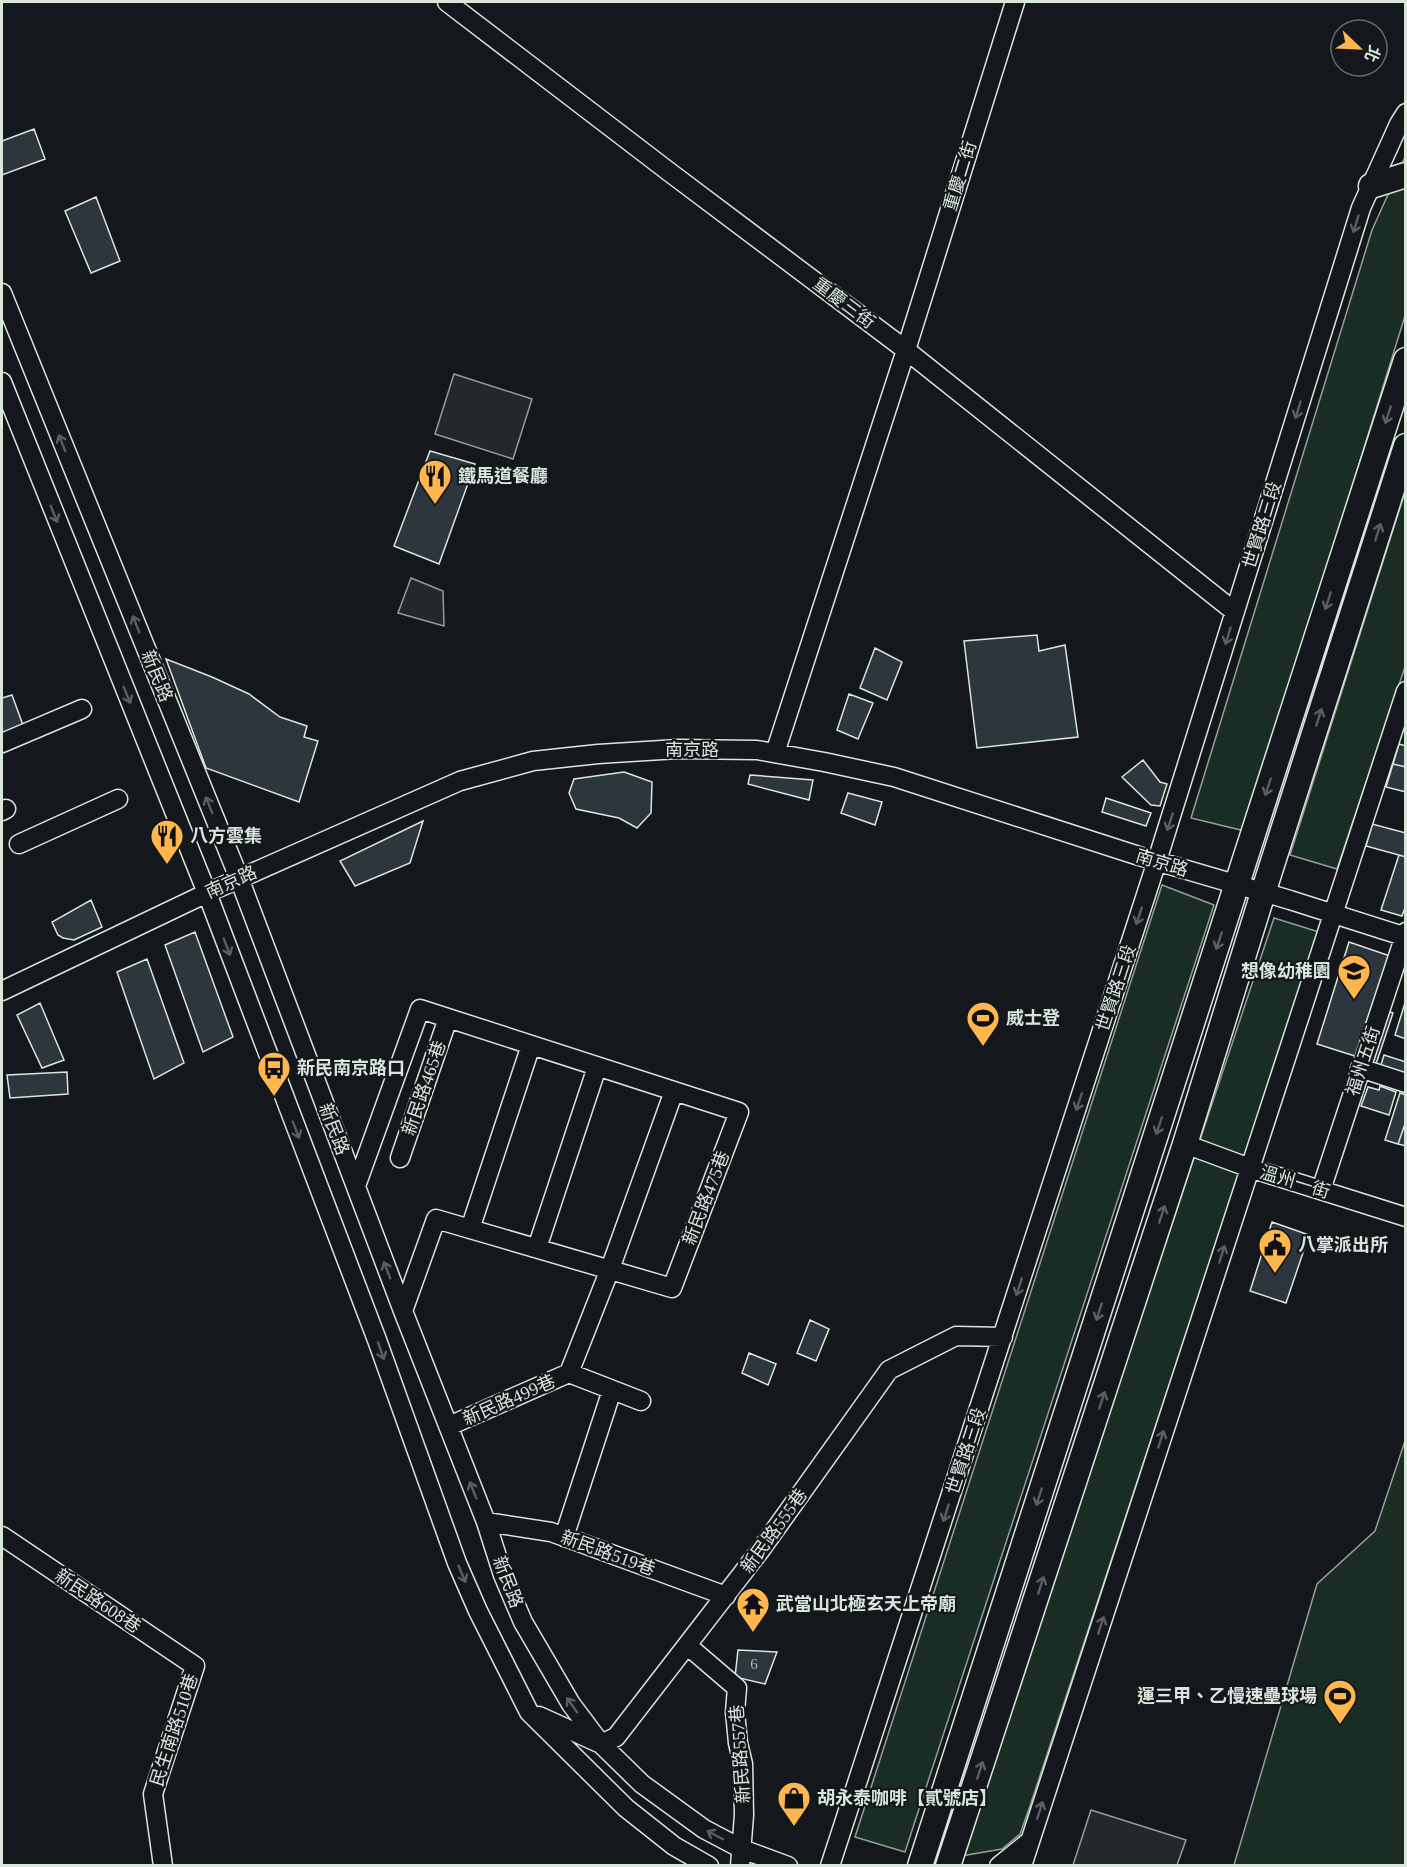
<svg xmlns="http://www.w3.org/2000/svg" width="1407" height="1867" font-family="'Times New Roman','Noto Sans TC',serif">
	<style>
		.green { fill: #1a2d24; stroke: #939e99; stroke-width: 1.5 }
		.parking { fill: #24282b; stroke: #939e99; stroke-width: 1.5 }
		.building { fill: #2c363c; stroke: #d8e6dc; stroke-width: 1.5 }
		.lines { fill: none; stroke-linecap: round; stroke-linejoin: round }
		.minor-casing { stroke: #d8e6dc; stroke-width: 21 }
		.major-casing { stroke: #d8e6dc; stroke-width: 27 }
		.minor { stroke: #14181c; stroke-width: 18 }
		.major { stroke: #14181c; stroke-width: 24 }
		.oneway { stroke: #59605f }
		.labels { text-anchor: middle; stroke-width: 4.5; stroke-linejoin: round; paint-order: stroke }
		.number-label { font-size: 15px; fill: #adbab4 }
		.street-label { font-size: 18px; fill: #d8e6dc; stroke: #14181c }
		.poi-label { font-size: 18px; font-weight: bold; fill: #d8e6dc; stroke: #14181c; text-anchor: start }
	</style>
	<rect width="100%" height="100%" fill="#14181c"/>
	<path class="green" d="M 1405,157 L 1405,316 L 1245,831 L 1191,818 L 1372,230 Z
		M 1405,492 L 1405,667 L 1337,869 L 1290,855 Z
		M 1162,885 L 1214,905 L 905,1852 L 855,1837 Z
		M 1274,918 L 1319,932 L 1030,1806 L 1020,1834 L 1002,1849 L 961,1856 Z
		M 1405,1441 L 1405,1865 L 1234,1865 L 1317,1584 L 1375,1531 Z"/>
	<path class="parking" d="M 454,374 L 532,399 L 513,459 L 435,434 Z
		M 411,578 L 443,591 L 444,626 L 398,613 Z
		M 1091,1810 L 1186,1840 L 1177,1865 L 1073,1865 Z"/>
	<path class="building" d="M 34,129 L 45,159 L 2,175 L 2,141 Z
		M 96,197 L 120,261 L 91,273 L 65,211 Z
		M 430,451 L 475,464 L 439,564 L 394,546 Z
		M 1037,635 L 1039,651 L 1065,645 L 1078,737 L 977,748 L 964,641 Z
		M 875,648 L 902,662 L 887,700 L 860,688 Z
		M 166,659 L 212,677 L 249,694 L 280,717 L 307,726 L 304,737 L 318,741 L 299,802 L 206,768 Z
		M 849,694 L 873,703 L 858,739 L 837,730 Z
		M 12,695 L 24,728 L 2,739 L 2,698 Z
		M 1399,744 L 1406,746 L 1406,767 L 1393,764 Z
		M 1143,760 L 1160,782 L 1167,784 L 1160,806 L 1151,805 L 1122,777 Z
		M 1393,764 L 1406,767 L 1406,792 L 1386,787 Z
		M 624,772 L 652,782 L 651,813 L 637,828 L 619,818 L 576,809 L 569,793 L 574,779 Z
		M 750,775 L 813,780 L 809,800 L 748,784 Z
		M 848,793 L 882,802 L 875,825 L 841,813 Z
		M 1106,798 L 1151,813 L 1146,826 L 1102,812 Z
		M 423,821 L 410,863 L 355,886 L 340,861 Z
		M 1372,824 L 1406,833 L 1406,857 L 1366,846 Z
		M 1399,855 L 1406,857 L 1406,905 L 1402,916 L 1381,910 Z
		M 91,900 L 102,927 L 74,940 L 63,938 L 58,935 L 52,922 Z
		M 195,932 L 233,1037 L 203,1052 L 165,945 Z
		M 1349,942 L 1390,956 L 1358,1057 L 1317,1044 Z
		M 147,959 L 184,1063 L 154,1079 L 117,972 Z
		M 40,1003 L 64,1060 L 42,1068 L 17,1015 Z
		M 1405,1003 L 1406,1003 L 1406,1039 L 1395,1035 Z
		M 1382,1009 L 1393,1013 L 1375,1067 L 1363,1063 Z
		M 1384,1055 L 1406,1062 L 1406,1076 L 1380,1068 Z
		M 67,1072 L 68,1094 L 10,1098 L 7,1075 Z
		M 1380,1086 L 1396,1092 L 1389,1115 L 1361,1106 L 1368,1087 L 1379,1090 Z
		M 1400,1093 L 1406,1095 L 1406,1121 L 1398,1144 L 1385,1140 Z
		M 1406,1121 L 1406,1146 L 1398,1144 Z
		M 1272,1222 L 1309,1235 L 1286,1303 L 1250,1291 Z
		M 810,1320 L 829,1329 L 816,1361 L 797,1353 Z
		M 749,1353 L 776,1364 L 768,1385 L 742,1373 Z
		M 738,1650 L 777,1652 L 765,1684 L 735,1677 Z"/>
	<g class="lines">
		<defs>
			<path id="minor" d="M 447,2 L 668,171 L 906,350 L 1235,612
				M 2,293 L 239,878 L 403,1311 L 486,1522 L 503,1575 L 523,1622 L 571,1704 L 601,1744 L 642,1784 L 704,1829 L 742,1849 L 788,1866
				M 2,382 L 207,893 L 377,1340 L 457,1563 L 478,1611 L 529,1712 L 626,1808 L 674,1846 L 709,1866
				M 2,743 L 82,709
				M 775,753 L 906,350 L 1015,2
				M 2,811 L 6,809
				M 19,844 L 118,799
				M 2,991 L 207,893 L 460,781 L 533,761 L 598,754 L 678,749 L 757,750 L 824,762 L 894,777 L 1139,856 L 1290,900 L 1406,937
				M 1360,1068 L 1406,1083
				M 1185,1144 L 1250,1168 L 1406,1217
				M 400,1158 L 448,1018
				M 356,1186 L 420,1009 L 739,1112 L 672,1288 L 436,1219 L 403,1311
				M 1321,1190 L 1406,932
				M 470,1229 L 531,1045
				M 537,1248 L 597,1067
				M 641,1401 L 569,1373 L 610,1269 L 674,1091
				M 449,1426 L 569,1373
				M 486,1522 L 551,1532 L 726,1596
				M 2,1536 L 195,1666 L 153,1794 L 163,1866
				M 564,1537 L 612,1390
				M 688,1646 L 737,1688 L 735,1712 L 738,1743 L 743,1764 L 744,1815 L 740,1866
				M 539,1716 L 601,1744 L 616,1737 L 762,1548 L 889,1370 L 956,1336 L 1003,1337
				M 830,1866 L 1157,861 L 1361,208 L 1399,124 L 1406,113
				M 999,1866 L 1030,1841
				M 1022,1866 L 1406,691"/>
			<path id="major" d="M 1371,186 L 1406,175
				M 920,1866 L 1406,360
				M 948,1866 L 1185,1144 L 1263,893 L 1406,446"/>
		</defs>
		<use href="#minor" class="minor-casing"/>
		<use href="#major" class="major-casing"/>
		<use href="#minor" class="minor"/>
		<use href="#major" class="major"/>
	</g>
	<defs><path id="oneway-shaft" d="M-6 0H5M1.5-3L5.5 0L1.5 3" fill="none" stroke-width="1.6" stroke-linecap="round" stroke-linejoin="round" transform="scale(1.5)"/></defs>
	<g class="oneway">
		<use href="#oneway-shaft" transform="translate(1356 224) rotate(107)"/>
		<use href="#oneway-shaft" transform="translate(1298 410) rotate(107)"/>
		<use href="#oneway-shaft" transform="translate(1388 415) rotate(108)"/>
		<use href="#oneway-shaft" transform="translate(62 443) rotate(-112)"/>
		<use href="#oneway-shaft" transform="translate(54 514) rotate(68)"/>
		<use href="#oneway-shaft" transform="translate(1378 532) rotate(-72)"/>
		<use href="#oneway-shaft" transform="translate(1328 601) rotate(108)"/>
		<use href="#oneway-shaft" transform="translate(136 624) rotate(-112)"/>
		<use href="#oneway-shaft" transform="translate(1228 636) rotate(107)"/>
		<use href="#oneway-shaft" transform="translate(127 695) rotate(68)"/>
		<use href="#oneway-shaft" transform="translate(1319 717) rotate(-72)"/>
		<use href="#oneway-shaft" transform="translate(1268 787) rotate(108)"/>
		<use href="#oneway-shaft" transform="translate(209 805) rotate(-112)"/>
		<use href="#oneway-shaft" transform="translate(1170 822) rotate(108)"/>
		<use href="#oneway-shaft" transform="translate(1139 916) rotate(108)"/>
		<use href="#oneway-shaft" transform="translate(1219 941) rotate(108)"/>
		<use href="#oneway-shaft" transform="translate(227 947) rotate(69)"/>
		<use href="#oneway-shaft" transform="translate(1079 1102) rotate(108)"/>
		<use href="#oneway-shaft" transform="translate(1159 1126) rotate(108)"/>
		<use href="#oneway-shaft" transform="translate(296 1130) rotate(69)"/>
		<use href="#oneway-shaft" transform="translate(1162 1214) rotate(-72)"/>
		<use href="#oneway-shaft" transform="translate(1222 1254) rotate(-72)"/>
		<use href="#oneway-shaft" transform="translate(387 1270) rotate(-111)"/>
		<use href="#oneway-shaft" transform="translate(1019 1287) rotate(108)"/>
		<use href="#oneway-shaft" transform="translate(1099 1312) rotate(108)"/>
		<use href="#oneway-shaft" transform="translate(381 1351) rotate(71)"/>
		<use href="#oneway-shaft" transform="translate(1102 1400) rotate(-72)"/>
		<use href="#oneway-shaft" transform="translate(1161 1439) rotate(-72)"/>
		<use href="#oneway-shaft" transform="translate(473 1490) rotate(-112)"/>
		<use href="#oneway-shaft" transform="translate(1039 1497) rotate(108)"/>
		<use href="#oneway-shaft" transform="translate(946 1513) rotate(108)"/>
		<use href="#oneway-shaft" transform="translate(462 1574) rotate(67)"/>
		<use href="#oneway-shaft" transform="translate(1041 1585) rotate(-72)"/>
		<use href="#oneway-shaft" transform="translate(1101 1625) rotate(-72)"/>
		<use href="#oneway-shaft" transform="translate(572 1705) rotate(-125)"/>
		<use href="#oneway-shaft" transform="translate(980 1770) rotate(-72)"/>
		<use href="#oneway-shaft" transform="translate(1040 1810) rotate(-72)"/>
		<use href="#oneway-shaft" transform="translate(715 1835) rotate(-152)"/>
	</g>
	<defs>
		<symbol id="restaurant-pin" viewBox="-11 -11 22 30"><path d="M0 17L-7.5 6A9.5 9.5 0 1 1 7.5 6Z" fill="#ffb74d" stroke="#14181c"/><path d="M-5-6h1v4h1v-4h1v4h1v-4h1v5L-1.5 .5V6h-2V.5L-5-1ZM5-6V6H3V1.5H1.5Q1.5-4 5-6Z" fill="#111"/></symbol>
		<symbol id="school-pin" viewBox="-11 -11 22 30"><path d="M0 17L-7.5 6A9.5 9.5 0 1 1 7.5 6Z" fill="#ffb74d" stroke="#14181c"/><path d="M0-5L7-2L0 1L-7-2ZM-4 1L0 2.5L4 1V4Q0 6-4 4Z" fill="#111"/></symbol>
		<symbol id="stadium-pin" viewBox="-11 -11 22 30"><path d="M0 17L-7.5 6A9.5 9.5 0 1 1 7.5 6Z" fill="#ffb74d" stroke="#14181c"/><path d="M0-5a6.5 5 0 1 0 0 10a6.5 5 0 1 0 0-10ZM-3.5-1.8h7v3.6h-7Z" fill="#111"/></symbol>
		<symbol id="bus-pin" viewBox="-11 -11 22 30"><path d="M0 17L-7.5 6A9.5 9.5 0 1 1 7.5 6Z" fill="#ffb74d" stroke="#14181c"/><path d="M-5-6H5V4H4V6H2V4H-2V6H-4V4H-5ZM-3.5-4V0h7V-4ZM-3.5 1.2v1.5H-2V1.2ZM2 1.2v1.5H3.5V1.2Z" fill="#111"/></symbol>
		<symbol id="civic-pin" viewBox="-11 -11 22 30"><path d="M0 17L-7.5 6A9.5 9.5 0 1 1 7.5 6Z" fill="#ffb74d" stroke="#14181c"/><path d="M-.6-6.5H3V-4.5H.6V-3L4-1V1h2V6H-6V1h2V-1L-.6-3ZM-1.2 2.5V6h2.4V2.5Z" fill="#111"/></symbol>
		<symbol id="temple-pin" viewBox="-11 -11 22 30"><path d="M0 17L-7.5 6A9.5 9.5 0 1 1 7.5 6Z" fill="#ffb74d" stroke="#14181c"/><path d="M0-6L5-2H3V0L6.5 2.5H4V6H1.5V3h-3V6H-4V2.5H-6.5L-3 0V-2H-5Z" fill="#111"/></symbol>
		<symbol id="shop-pin" viewBox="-11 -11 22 30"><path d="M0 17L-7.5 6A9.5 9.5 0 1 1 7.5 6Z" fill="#ffb74d" stroke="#14181c"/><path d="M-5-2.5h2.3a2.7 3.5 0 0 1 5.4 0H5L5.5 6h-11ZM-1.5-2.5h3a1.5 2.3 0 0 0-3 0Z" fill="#111"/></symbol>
	</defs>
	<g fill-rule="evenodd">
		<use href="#restaurant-pin" x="416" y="457" width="38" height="52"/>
		<use href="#restaurant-pin" x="148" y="817" width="38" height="52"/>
		<use href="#school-pin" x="1335" y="952" width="38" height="52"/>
		<use href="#stadium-pin" x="964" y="999" width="38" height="52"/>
		<use href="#bus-pin" x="255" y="1049" width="38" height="52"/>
		<use href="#civic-pin" x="1256" y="1226" width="38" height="52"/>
		<use href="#temple-pin" x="734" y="1585" width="38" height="52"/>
		<use href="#stadium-pin" x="1321" y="1677" width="38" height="52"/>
		<use href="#shop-pin" x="775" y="1779" width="38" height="52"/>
	</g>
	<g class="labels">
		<g class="number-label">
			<text x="754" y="1669">6</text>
		</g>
		<g class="street-label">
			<text transform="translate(960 176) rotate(-73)" y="6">重慶二街</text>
			<text transform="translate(844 303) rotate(37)" y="6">重慶三街</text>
			<text transform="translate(1262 525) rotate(-73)" y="6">世賢路三段</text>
			<text transform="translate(157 676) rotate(68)" y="6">新民路</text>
			<text x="692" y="756">南京路</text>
			<text transform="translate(1162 863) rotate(17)" y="6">南京路</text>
			<text transform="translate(231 882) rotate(-24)" y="6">南京路</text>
			<text transform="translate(1116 988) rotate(-72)" y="6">世賢路三段</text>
			<text transform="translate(1363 1061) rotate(-72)" y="6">福州五街</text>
			<text transform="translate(424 1088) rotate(-71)" y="6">新民路465巷</text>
			<text transform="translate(334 1129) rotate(69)" y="6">新民路</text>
			<text transform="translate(1295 1182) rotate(17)" y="6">溫州一街</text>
			<text transform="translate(706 1198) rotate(-69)" y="6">新民路475巷</text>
			<text transform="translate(509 1400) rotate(-24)" y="6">新民路499巷</text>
			<text transform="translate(966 1451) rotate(-72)" y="6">世賢路三段</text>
			<text transform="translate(774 1531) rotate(-54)" y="6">新民路555巷</text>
			<text transform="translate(608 1553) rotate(20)" y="6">新民路519巷</text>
			<text transform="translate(508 1582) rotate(69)" y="6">新民路</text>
			<text transform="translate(98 1601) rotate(34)" y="6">新民路608巷</text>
			<text transform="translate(174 1730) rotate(-72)" y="6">民生南路510巷</text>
			<text transform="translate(740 1754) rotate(-94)" y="6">新民路557巷</text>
		</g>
		<g class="poi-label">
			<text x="458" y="482">鐵馬道餐廳</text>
			<text x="190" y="842">八方雲集</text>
			<text x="1331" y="977" text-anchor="end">想像幼稚園</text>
			<text x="1006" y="1024">威士登</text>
			<text x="297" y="1074">新民南京路口</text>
			<text x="1298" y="1251">八掌派出所</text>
			<text x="776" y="1610">武當山北極玄天上帝廟</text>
			<text x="1317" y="1702" text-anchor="end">運三甲、乙慢速壘球場</text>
			<text x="817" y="1804">胡永泰咖啡【貳號店】</text>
		</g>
	</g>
	<rect width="1407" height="1867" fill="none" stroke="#d8e6dc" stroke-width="6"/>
	<g transform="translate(1359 48) rotate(113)"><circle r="28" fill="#14181c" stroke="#626a69" stroke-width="1.5"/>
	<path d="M0-4.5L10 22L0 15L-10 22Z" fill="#ffb74d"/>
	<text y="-9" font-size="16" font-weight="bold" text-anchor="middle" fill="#d8e6dc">北</text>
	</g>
</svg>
